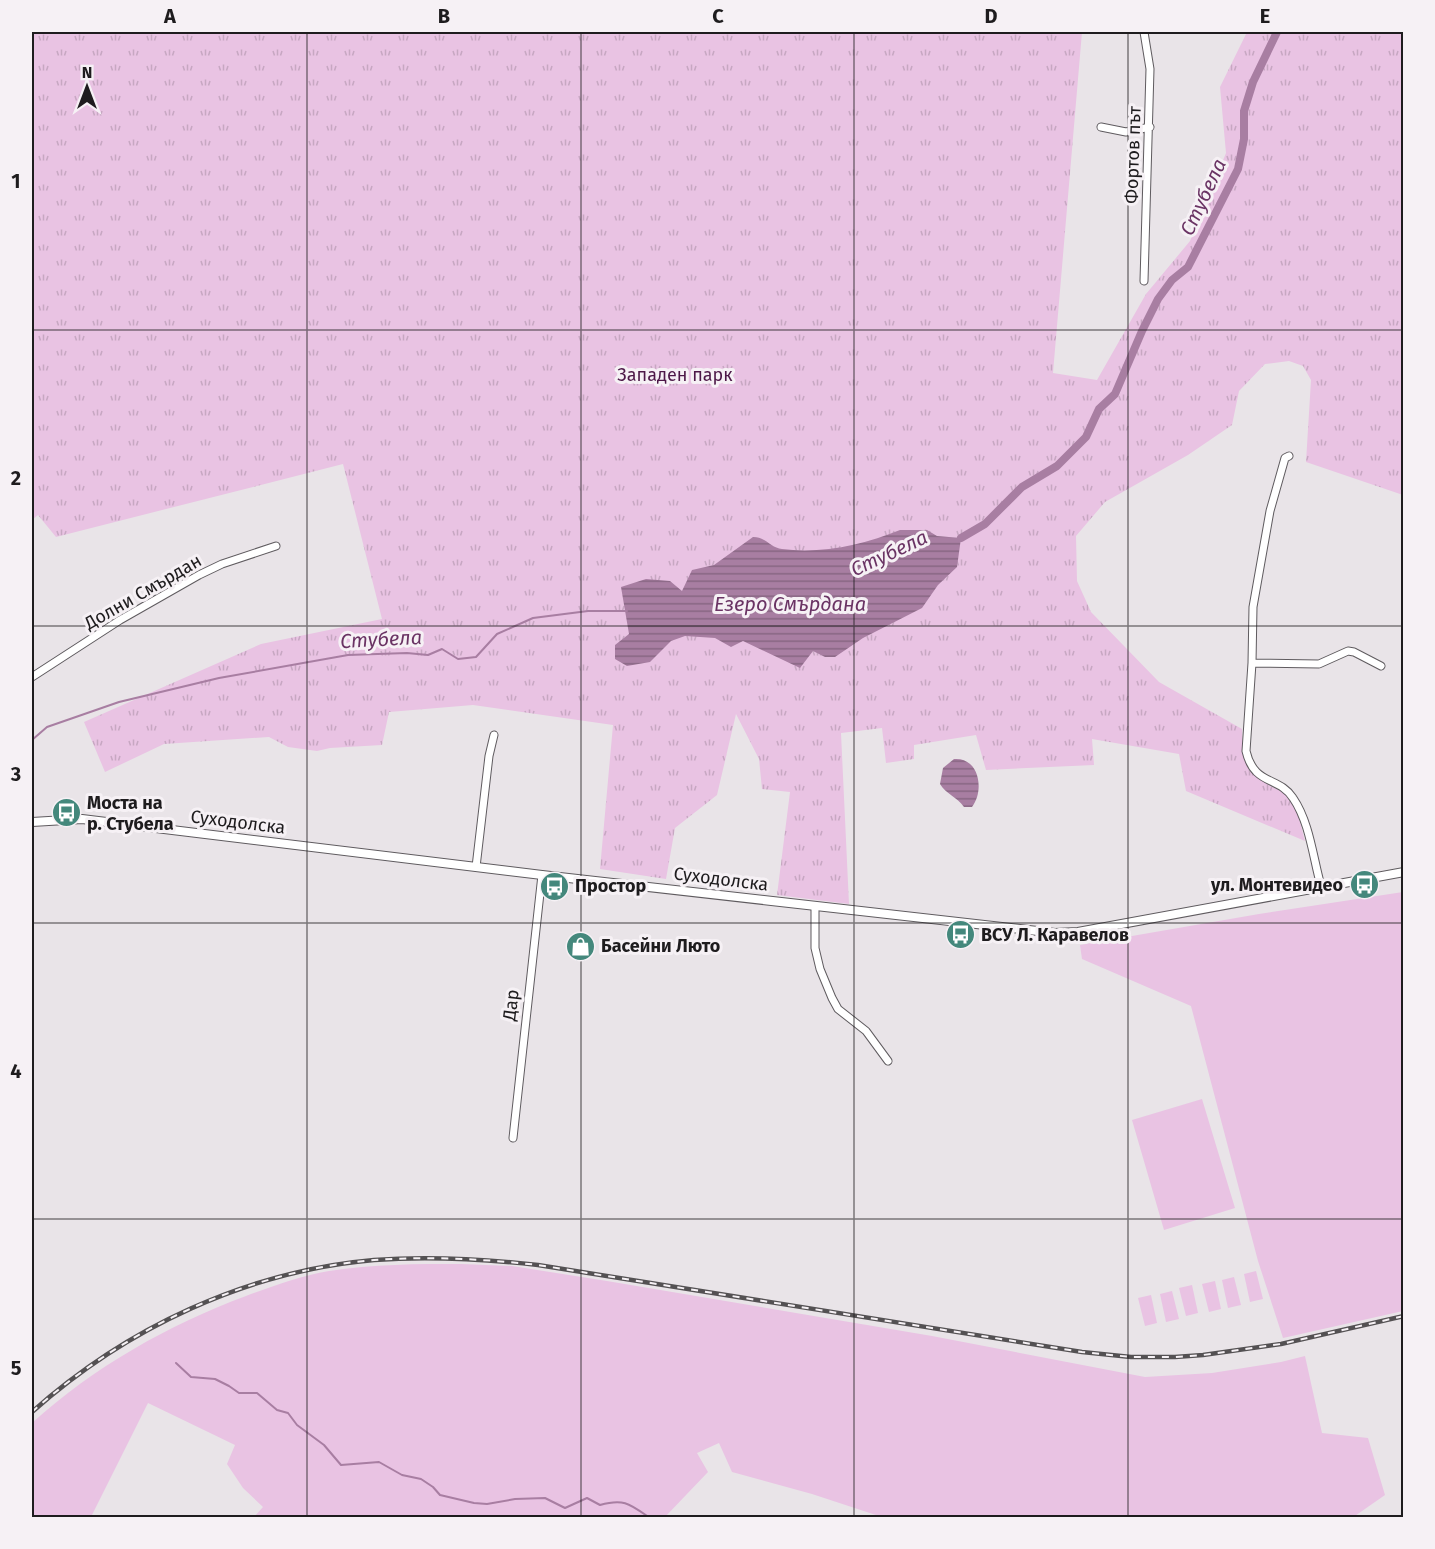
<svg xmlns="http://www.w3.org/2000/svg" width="1435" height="1549" font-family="'Fira Sans',sans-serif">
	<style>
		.grass { fill: #e9c3e3 }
		.park { fill: url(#park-tufts) }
		.water { fill: url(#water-rules) }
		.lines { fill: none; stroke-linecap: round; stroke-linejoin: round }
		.stream { stroke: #a87ea2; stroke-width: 2 }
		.canal { stroke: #a87ea2; stroke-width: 8 }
		.minor-casing { stroke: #5f5b5f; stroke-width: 9 }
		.tertiary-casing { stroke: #5f5b5f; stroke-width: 10 }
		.minor { stroke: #fff; stroke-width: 7 }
		.tertiary { stroke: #fff; stroke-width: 8 }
		.rail-casing { stroke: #545153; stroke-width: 4.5 }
		.rail { stroke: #f6f1f5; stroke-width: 2; stroke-dasharray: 7; stroke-linecap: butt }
		.grid { fill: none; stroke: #1e1c1e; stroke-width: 1.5; stroke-opacity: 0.55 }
		.labels { text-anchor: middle; stroke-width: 6; stroke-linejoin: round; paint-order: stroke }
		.street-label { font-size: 18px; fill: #1e1c1e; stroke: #f6f1f5 }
		.park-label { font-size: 18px; fill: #4d1848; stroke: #f6f1f5 }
		.poi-label { font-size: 18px; font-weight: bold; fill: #1e1c1e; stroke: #f6f1f5; text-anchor: start }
		.water-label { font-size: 20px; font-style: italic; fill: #6a3364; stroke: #f6f1f5 }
		.neatline { fill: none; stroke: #1e1c1e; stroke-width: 2 }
		.grid-label { font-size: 20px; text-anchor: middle; font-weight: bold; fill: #1e1c1e }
	</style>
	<defs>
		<pattern id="park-tufts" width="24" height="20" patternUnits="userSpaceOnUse" patternTransform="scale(1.5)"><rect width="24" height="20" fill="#e9c3e3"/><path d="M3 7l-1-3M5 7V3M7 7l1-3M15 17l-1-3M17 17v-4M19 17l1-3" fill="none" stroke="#c7a7c2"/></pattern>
		<pattern id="water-rules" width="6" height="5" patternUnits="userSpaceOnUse" patternTransform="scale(1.5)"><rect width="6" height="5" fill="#a87ea2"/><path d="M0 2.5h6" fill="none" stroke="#886683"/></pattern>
	</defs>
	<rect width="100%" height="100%" fill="#e9e4e8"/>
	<path class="grass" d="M 1403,892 L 1403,1311 L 1283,1338 L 1258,1261 L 1191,1006 L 1082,959 L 1080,945 L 1259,914 Z
		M 1202,1099 L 1235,1208 L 1164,1230 L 1132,1120 Z
		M 461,1264 L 512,1266 L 607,1281 L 932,1336 L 1145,1377 L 1212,1373 L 1281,1362 L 1305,1356 L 1322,1433 L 1368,1438 L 1385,1495 L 1352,1518 L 882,1517 L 812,1494 L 732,1472 L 719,1443 L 697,1453 L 708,1472 L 665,1517 L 254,1517 L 263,1507 L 243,1488 L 227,1464 L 235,1445 L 148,1403 L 91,1517 L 32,1517 L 32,1423 C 94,1367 168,1325 246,1296 C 273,1286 301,1276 329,1271 C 373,1264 417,1264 461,1264 Z
		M 1256,1271 L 1263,1299 L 1250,1302 L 1244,1274 Z
		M 1234,1277 L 1241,1305 L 1228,1308 L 1222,1280 Z
		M 1215,1281 L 1221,1309 L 1209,1312 L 1202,1284 Z
		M 1192,1285 L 1198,1313 L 1186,1316 L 1179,1288 Z
		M 1172,1291 L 1179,1319 L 1166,1322 L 1160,1294 Z
		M 1151,1295 L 1157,1323 L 1145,1326 L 1138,1298 Z"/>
	<path class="park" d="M 32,32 L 1082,32 L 1053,373 L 1097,380 L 1146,294 L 1190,241 L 1226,153 L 1220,87 L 1247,32 L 1403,32 L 1403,495 L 1306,462 L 1311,380 L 1303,366 L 1289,361 L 1265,364 L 1239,391 L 1232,425 L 1188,455 L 1105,502 L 1076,536 L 1077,581 L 1091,612 L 1159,682 L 1242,729 C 1243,761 1243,769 1272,787 C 1277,789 1285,792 1289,797 C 1298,807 1301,827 1305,841 L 1186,791 L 1179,754 L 1092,739 L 1094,765 L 986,770 L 976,735 L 914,745 L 914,759 L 886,763 L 882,728 L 841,733 L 849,904 L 777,895 L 790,792 L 762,789 L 759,759 L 736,714 L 717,795 L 675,828 L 666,879 L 600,869 L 613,725 L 473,705 L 389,712 L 382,745 L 330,748 L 317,751 L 288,747 L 269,737 L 164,744 L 105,772 L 84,722 L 261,644 L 382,619 L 343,464 L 56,537 L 38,515 L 32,520 Z"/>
	<path class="water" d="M 900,530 L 927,530 L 937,536 L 961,538 L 957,567 L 938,585 L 922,608 L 863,638 L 835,657 L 825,657 L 813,651 L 800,668 L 743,641 L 731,647 L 715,638 L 685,636 L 671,641 L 650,662 L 627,666 L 615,659 L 615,645 L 629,634 L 621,587 L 646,579 L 670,581 L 682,591 L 692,570 L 714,565 L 753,537 C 766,537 771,548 782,549 C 821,554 864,545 900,530 Z
		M 954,759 C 979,757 985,790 972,807 L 964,807 C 957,797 946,794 940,784 L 943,768 Z"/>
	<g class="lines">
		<path class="stream" d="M 32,740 L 47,727 L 119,702 L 219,678 L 348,655 L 407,653 L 428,655 L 442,649 L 458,659 L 476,657 L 497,634 L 533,618 L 588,611 L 627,611
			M 176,1363 L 191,1377 L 215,1379 L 229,1386 L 239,1393 L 257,1393 L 277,1410 L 288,1413 L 297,1425 L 324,1445 L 341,1465 L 379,1462 L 402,1475 L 421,1479 L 433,1487 L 440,1495 L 474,1503 L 487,1504 L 515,1499 L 545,1498 L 565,1508 L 587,1498 L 600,1505 C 624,1498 630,1504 650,1518"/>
		<path class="canal" d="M 961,538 L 985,524 L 1022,487 L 1057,466 L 1086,437 L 1099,409 L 1115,394 L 1142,331 L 1158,299 L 1172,280 L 1188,267 L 1238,169 L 1244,139 L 1244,111 L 1253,82 L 1277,32"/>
		<defs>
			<path id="minor" d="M 1101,127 L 1126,132 L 1150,127
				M 1144,281 L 1150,69 L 1144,32
				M 1289,456 L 1285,458 L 1270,511 L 1253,607 L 1252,663 L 1246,751 C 1254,786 1279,776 1293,798 C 1310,823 1313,858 1321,886
				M 1252,663 L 1319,664 L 1348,651 L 1354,652 L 1381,666
				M 32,677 L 120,620 L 199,575 L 222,564 L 276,546
				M 476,867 L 489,756 L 494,735
				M 815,907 L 815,948 L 820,969 L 832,998 L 838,1009 L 866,1031 L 888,1061
				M 513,1138 L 542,875"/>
			<path id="tertiary" d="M 32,822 L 82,819 L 542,875 L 1055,933 L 1078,932 L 1404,872"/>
		</defs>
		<use href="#minor" class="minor-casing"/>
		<use href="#tertiary" class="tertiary-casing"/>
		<use href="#minor" class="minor"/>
		<use href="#tertiary" class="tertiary"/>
		<defs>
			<path id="rail" d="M 32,1412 C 126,1328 247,1271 374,1260 C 428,1256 484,1259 538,1265 L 1082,1352 L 1131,1357 L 1175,1357 L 1203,1355 L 1281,1344 L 1404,1316"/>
		</defs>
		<use href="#rail" class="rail-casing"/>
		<use href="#rail" class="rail"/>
	</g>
	<path class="grid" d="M 307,32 L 307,1518M 581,32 L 581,1518M 854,32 L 854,1518M 1128,32 L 1128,1518M 32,330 L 1404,330M 32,626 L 1404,626M 32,923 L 1404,923M 32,1219 L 1404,1219"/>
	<defs>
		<symbol id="bus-disc" viewBox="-11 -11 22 22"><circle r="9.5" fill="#44887c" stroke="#f6f1f5"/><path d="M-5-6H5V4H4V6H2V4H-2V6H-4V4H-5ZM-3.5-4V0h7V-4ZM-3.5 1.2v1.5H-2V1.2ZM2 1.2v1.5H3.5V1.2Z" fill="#fff"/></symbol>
		<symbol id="shop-disc" viewBox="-11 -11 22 22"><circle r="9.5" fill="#44887c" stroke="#f6f1f5"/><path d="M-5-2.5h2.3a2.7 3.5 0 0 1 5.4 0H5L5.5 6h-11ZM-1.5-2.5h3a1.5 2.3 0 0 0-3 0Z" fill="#fff"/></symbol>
	</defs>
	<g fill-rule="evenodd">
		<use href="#bus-disc" x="50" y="796" width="33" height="33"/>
		<use href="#bus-disc" x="1348" y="868" width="33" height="33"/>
		<use href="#bus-disc" x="538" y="870" width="33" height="33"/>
		<use href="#bus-disc" x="944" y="918" width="33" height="33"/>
		<use href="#shop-disc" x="564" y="930" width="33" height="33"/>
	</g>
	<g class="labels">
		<g class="street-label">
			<text transform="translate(1133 155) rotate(-88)" y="6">Фортов път</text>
			<text transform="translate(143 592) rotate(-30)" y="6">Долни Смърдан</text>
			<text transform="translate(238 822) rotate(7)" y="6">Суходолска</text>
			<text transform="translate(721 879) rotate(7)" y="6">Суходолска</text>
			<text transform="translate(511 1005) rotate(-83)" y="6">Дар</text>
		</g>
		<g class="park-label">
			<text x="675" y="381">Западен парк</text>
		</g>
		<g class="poi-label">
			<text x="87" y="809">Моста на<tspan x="87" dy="21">р. Стубела</tspan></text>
			<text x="1343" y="891" text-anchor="end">ул. Монтевидео</text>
			<text x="575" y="892">Простор</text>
			<text x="981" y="941">ВСУ Л. Каравелов</text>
			<text x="601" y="952">Басейни Люто</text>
		</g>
		<g class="water-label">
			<text transform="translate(1203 197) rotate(-65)" y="7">Стубела</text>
			<text transform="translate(889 553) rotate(-25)" y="7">Стубела</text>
			<text x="790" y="611">Езеро Смърдана</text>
			<text transform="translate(381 639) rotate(-3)" y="7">Стубела</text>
		</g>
	</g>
	<rect width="1435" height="1549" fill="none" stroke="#f6f1f5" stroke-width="66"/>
	<g transform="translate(87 87)" stroke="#f6f1f5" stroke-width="4.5" paint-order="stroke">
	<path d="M0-4.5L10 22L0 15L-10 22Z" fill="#1e1c1e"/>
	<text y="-9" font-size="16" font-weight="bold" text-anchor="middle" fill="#1e1c1e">N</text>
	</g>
	<rect x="33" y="33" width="1369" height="1483" class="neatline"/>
	<g class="grid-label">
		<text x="170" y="23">A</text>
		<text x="444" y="23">B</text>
		<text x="718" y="23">C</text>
		<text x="991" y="23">D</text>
		<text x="1265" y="23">E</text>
		<text x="16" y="188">1</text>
		<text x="16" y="485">2</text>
		<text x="16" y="781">3</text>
		<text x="16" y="1078">4</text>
		<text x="16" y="1375">5</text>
	</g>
</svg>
